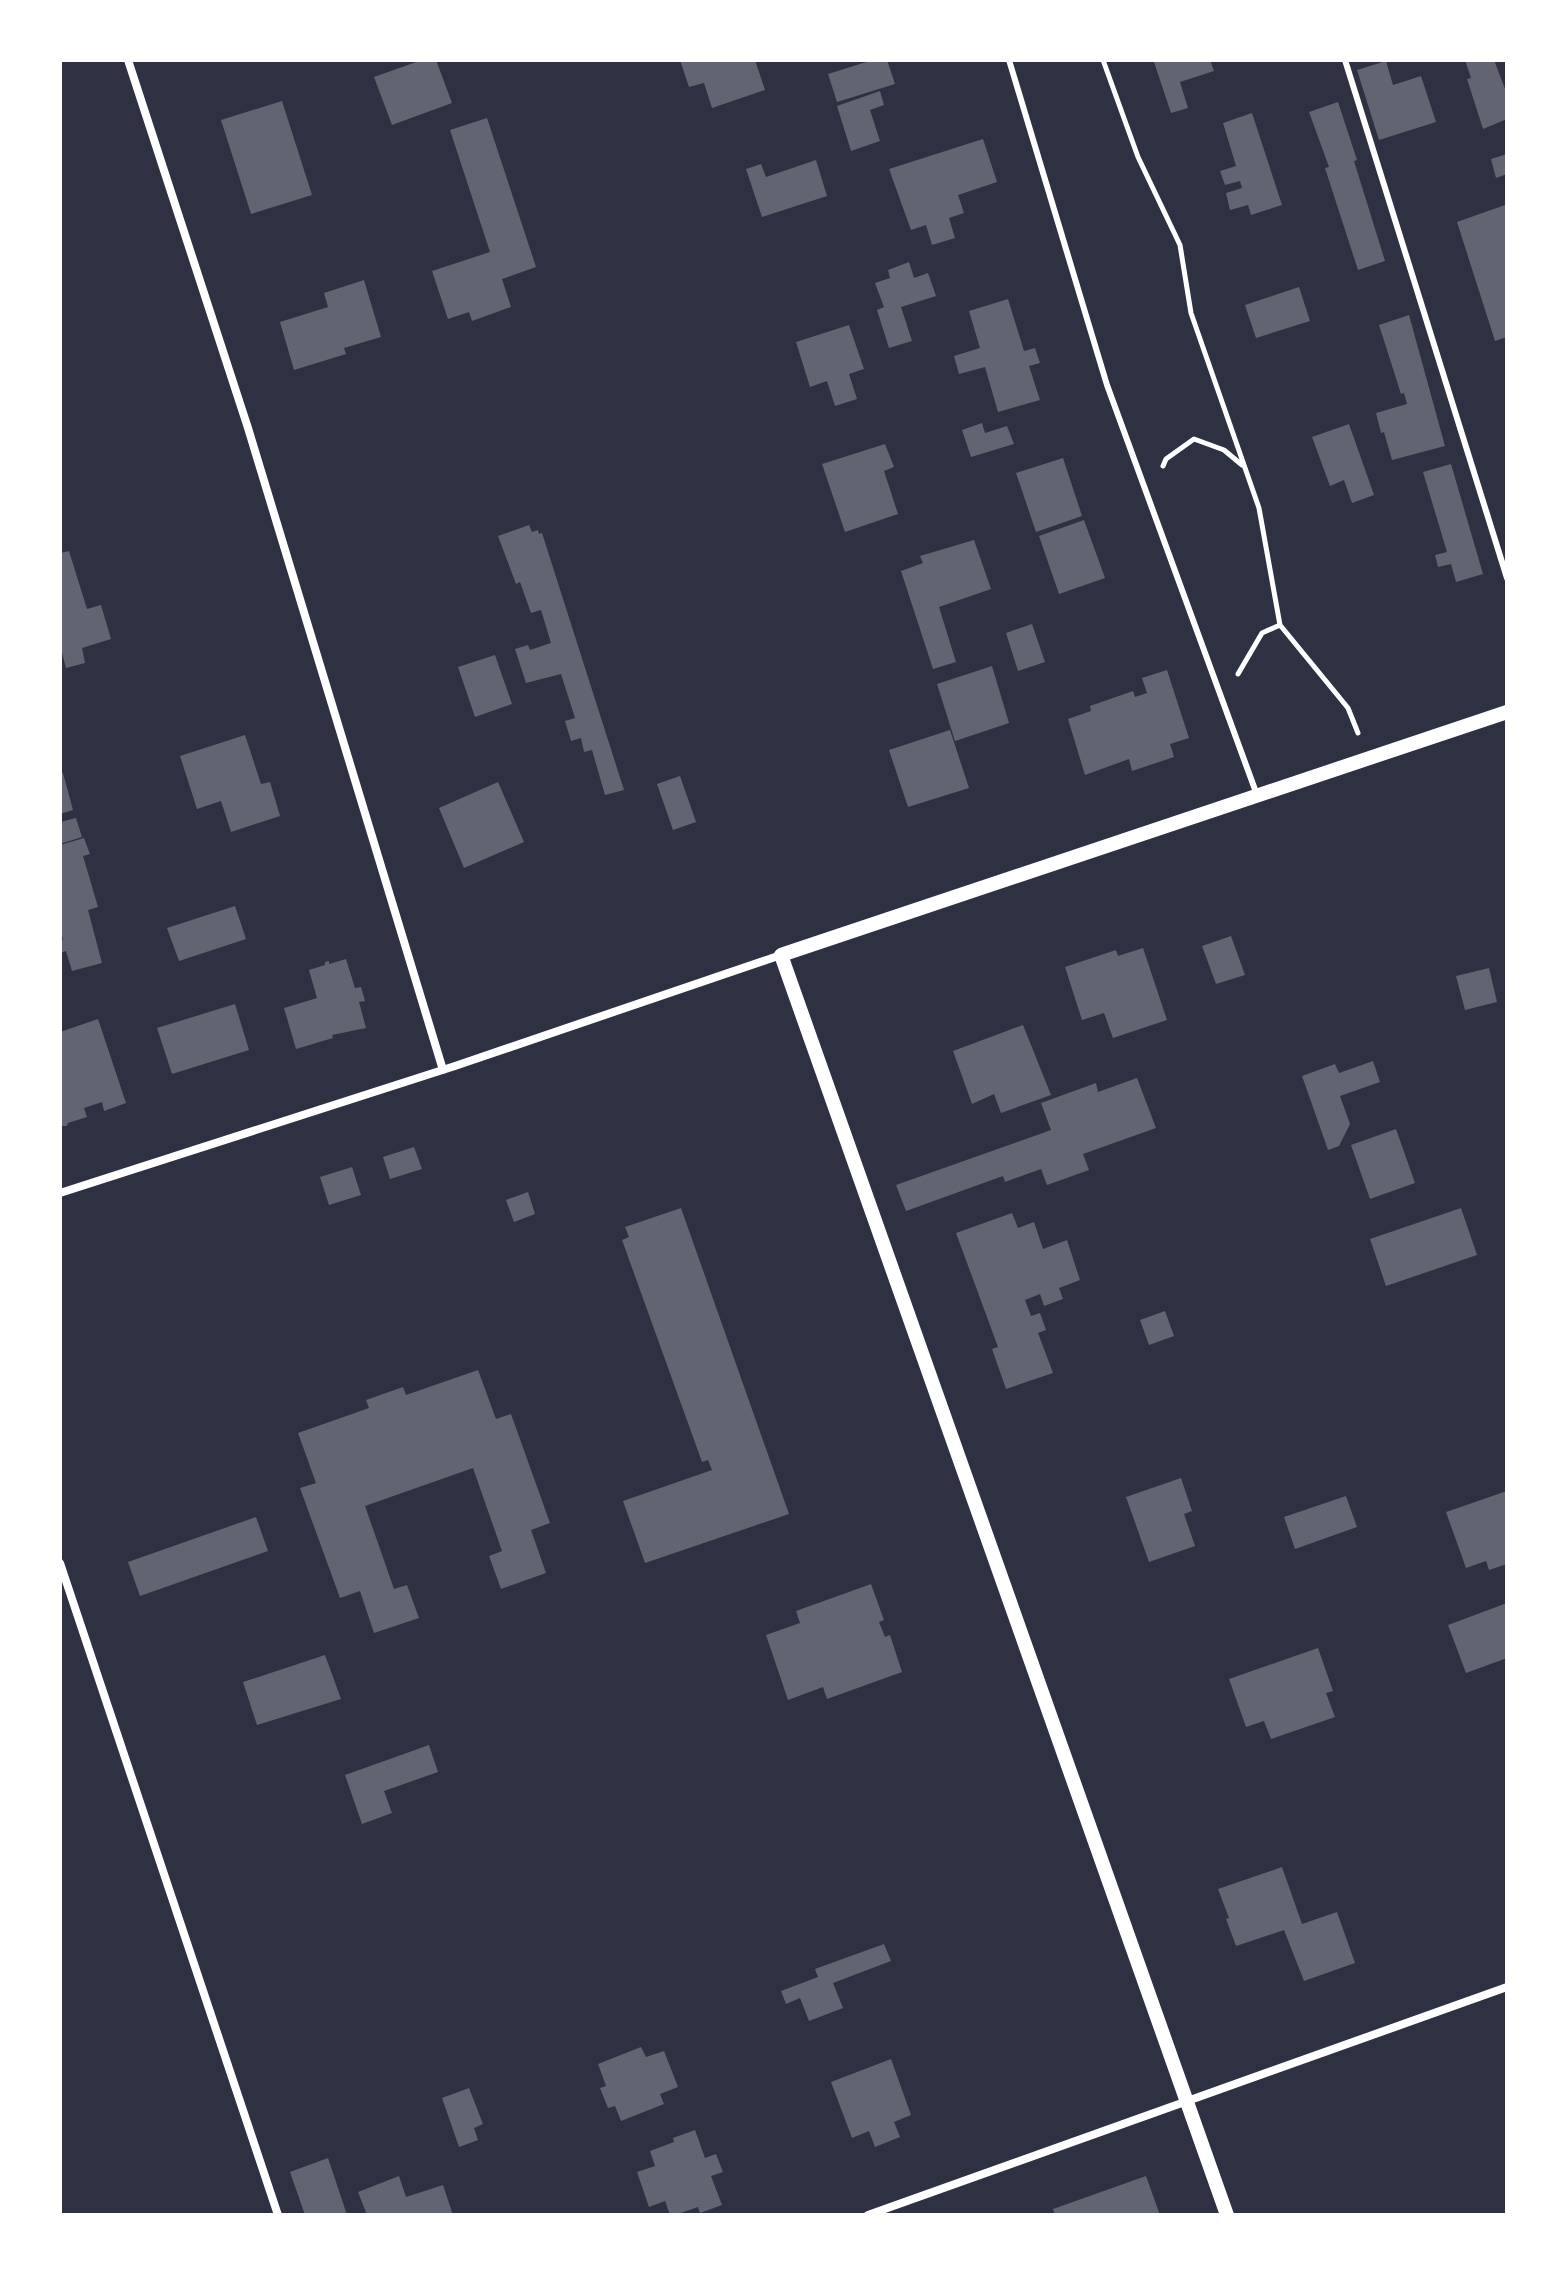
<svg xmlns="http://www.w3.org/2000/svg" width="1567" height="2275" font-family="'PT Sans Narrow',sans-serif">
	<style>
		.building { fill: #626471 }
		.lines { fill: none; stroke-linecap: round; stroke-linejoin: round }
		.path { stroke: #fff; stroke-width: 5 }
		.service { stroke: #fff; stroke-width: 6 }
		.minor { stroke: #fff; stroke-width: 8 }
		.tertiary { stroke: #fff; stroke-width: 14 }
	</style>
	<rect width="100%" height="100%" fill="#2d3142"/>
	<path class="building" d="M 422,60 L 436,60 L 452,103 L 392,125 L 374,77 Z
		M 680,60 L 755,60 L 765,90 L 712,108 L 704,83 L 689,87 Z
		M 873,60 L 887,60 L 895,84 L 837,102 L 828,74 Z
		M 1160,60 L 1210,60 L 1214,71 L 1180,82 L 1188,108 L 1171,113 L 1154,62 Z
		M 1465,60 L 1494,60 L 1507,94 L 1507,119 L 1483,129 L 1467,79 L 1471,78 Z
		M 1386,61 L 1393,85 L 1421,76 L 1436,122 L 1379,140 L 1357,70 Z
		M 880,91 L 884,105 L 870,110 L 880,141 L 851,151 L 837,106 Z
		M 282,101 L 312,195 L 251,214 L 221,120 Z
		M 1338,102 L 1357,160 L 1354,161 L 1385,261 L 1358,270 L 1325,168 L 1329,167 L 1309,112 Z
		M 1252,113 L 1282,205 L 1251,215 L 1248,205 L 1230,210 L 1226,193 L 1242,188 L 1240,181 L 1225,185 L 1220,171 L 1236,166 L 1223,123 Z
		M 487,118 L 536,267 L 502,279 L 511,307 L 472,321 L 469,312 L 448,319 L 432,271 L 490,252 L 450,130 Z
		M 983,139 L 997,182 L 958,195 L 964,213 L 949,218 L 955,238 L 932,245 L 926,225 L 911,230 L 889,169 Z
		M 1507,154 L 1507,174 L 1496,178 L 1491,159 Z
		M 816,160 L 827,196 L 762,217 L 746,169 L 761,164 L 766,177 Z
		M 1505,205 L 1507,337 L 1495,341 L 1457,222 Z
		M 909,262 L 914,278 L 928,273 L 936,296 L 901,307 L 912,341 L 889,348 L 877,310 L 884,307 L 875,283 L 890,278 L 888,270 Z
		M 364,280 L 381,337 L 344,348 L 346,354 L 294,370 L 280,322 L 328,307 L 324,293 Z
		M 1299,287 L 1310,321 L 1256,338 L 1245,305 Z
		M 1008,299 L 1024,351 L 1035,348 L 1040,363 L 1029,366 L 1040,400 L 998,412 L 985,367 L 959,374 L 954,356 L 980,348 L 969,311 Z
		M 1409,315 L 1445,446 L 1392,460 L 1384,432 L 1381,433 L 1376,413 L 1407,404 L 1404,393 L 1401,394 L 1379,325 Z
		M 849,325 L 864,369 L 849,374 L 857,399 L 835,406 L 827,381 L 810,387 L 796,342 Z
		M 982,423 L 985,433 L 1007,426 L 1014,444 L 971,457 L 962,430 Z
		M 1349,424 L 1374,495 L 1352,503 L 1344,480 L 1330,486 L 1312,437 Z
		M 885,444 L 894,467 L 884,471 L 898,514 L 845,532 L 822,464 Z
		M 1063,458 L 1082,516 L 1036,532 L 1016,473 Z
		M 1451,464 L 1483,574 L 1456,582 L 1451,564 L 1438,567 L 1435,555 L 1447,552 L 1423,472 Z
		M 1084,520 L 1105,578 L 1059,594 L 1039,536 Z
		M 529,525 L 532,532 L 538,530 L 539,534 L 542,533 L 624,790 L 605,795 L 592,750 L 584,752 L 581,738 L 571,741 L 565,721 L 575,718 L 561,674 L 526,683 L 515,649 L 528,645 L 530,650 L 551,643 L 541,610 L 531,613 L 520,582 L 516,584 L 498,536 Z
		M 974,540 L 991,589 L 939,607 L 956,662 L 933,669 L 901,571 L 923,563 L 920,556 Z
		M 69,551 L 87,609 L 101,605 L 111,639 L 82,648 L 85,663 L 66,668 L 62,653 L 60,654 L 60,553 Z
		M 1032,624 L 1045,662 L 1018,671 L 1006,633 Z
		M 495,655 L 512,704 L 475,717 L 458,667 Z
		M 992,666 L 1009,723 L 955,741 L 937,684 Z
		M 1167,670 L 1189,738 L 1170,744 L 1174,757 L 1132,771 L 1129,759 L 1085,775 L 1068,719 L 1091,711 L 1090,706 L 1133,691 L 1135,697 L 1147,693 L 1142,678 Z
		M 950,730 L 969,788 L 908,807 L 889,750 Z
		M 245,735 L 261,784 L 270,782 L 280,816 L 231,832 L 221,801 L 197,809 L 180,756 Z
		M 63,773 L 73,810 L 60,814 L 60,774 Z
		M 680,776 L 696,822 L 673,830 L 657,784 Z
		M 498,782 L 524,842 L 464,868 L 439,808 Z
		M 76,818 L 82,837 L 60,844 L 60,822 Z
		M 84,838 L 90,854 L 83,856 L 98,907 L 88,910 L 102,963 L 72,971 L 66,951 L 60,953 L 60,941 L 63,940 L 60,928 L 60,845 Z
		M 235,906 L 246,939 L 179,961 L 167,928 Z
		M 1231,936 L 1245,975 L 1216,984 L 1202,946 Z
		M 1143,948 L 1167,1020 L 1113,1038 L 1104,1013 L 1082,1020 L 1065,967 L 1116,950 L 1118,956 Z
		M 346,959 L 355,988 L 361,987 L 365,1001 L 359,1002 L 366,1028 L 332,1035 L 333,1038 L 296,1049 L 284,1008 L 317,998 L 309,970 L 325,965 L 325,962 L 329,961 L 329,964 Z
		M 1489,968 L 1497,1002 L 1465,1010 L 1456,976 Z
		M 235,1004 L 249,1050 L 172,1074 L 157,1028 Z
		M 98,1019 L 126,1103 L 104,1111 L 102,1102 L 84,1108 L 87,1117 L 68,1123 L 67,1126 L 60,1126 L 60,1032 Z
		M 1023,1025 L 1051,1095 L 1001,1113 L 994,1094 L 972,1104 L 953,1051 Z
		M 1373,1061 L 1380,1082 L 1340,1096 L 1350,1124 L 1339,1146 L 1328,1150 L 1302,1076 L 1335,1064 L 1339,1073 Z
		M 1137,1078 L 1156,1128 L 1083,1154 L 1089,1170 L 1047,1185 L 1041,1169 L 1005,1182 L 1003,1176 L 906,1211 L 896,1185 L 1051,1130 L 1041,1103 L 1096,1083 L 1098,1092 Z
		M 1396,1129 L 1415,1183 L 1370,1199 L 1351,1145 Z
		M 414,1147 L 422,1169 L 390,1179 L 383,1157 Z
		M 352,1167 L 361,1195 L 329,1205 L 320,1177 Z
		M 528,1192 L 535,1214 L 514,1222 L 506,1200 Z
		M 681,1208 L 789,1514 L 645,1563 L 623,1501 L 712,1470 L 708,1460 L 702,1462 L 622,1240 L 629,1237 L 625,1227 Z
		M 1461,1208 L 1477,1255 L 1386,1286 L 1370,1239 Z
		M 1012,1213 L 1018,1228 L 1034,1222 L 1043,1249 L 1067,1240 L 1080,1280 L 1059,1288 L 1063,1299 L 1044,1306 L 1040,1294 L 1025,1300 L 1031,1316 L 1040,1313 L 1046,1330 L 1038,1333 L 1053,1373 L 1006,1389 L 992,1349 L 998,1347 L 956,1233 Z
		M 1165,1311 L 1174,1336 L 1149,1345 L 1140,1320 Z
		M 478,1370 L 496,1419 L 511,1414 L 550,1523 L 531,1530 L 546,1573 L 501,1589 L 489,1556 L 502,1551 L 473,1468 L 365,1506 L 394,1589 L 407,1585 L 419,1618 L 374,1633 L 360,1591 L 340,1598 L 300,1488 L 316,1483 L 298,1433 L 369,1408 L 366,1400 L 403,1387 L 406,1395 Z
		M 1181,1478 L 1192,1511 L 1184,1514 L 1195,1546 L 1149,1562 L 1126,1497 Z
		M 1507,1491 L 1507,1564 L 1489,1570 L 1486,1561 L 1466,1568 L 1446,1512 Z
		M 1346,1496 L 1357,1527 L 1295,1549 L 1284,1517 Z
		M 256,1517 L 268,1551 L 140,1596 L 128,1562 Z
		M 871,1584 L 884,1620 L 879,1622 L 885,1637 L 890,1635 L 902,1672 L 827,1699 L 823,1687 L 788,1700 L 766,1635 L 800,1623 L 796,1611 Z
		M 1507,1603 L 1507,1658 L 1466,1673 L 1448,1625 Z
		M 1318,1648 L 1333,1691 L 1326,1693 L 1335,1717 L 1271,1739 L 1264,1721 L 1246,1727 L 1229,1679 Z
		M 325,1655 L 341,1699 L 257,1725 L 243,1682 Z
		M 429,1745 L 438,1772 L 384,1791 L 392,1813 L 362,1824 L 345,1775 Z
		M 1282,1867 L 1302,1924 L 1337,1912 L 1355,1963 L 1304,1981 L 1284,1930 L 1236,1946 L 1226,1919 L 1229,1918 L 1218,1889 Z
		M 884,1944 L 891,1961 L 833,1983 L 843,2008 L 809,2021 L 800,1998 L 786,2004 L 781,1991 L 818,1977 L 815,1969 Z
		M 641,2047 L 646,2057 L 664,2051 L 678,2087 L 660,2094 L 664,2104 L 621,2121 L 615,2106 L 608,2108 L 600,2088 L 606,2086 L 598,2064 Z
		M 891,2059 L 911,2115 L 894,2122 L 900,2137 L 875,2147 L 869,2131 L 852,2138 L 831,2082 Z
		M 469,2088 L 483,2124 L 474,2128 L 478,2140 L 459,2147 L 442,2098 Z
		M 695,2130 L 705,2158 L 716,2154 L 723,2172 L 711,2176 L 722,2205 L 700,2213 L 698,2207 L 675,2215 L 670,2215 L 665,2201 L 649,2207 L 637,2172 L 655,2166 L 650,2151 L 674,2142 L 673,2138 Z
		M 328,2158 L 347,2215 L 305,2215 L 290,2172 Z
		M 399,2176 L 406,2197 L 443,2185 L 453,2215 L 367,2215 L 358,2192 Z
		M 1146,2176 L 1160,2215 L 1055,2215 L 1053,2209 Z"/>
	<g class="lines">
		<path class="path" d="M 1103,60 L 1138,157 L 1180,245 L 1191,313 L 1259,508 L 1280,625 L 1348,708 L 1358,733
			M 1163,466 L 1166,459 L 1194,439 L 1224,450 L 1242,465
			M 1238,674 L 1262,633 L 1280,625"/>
		<path class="service" d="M 1009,60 L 1107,385 L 1257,795
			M 1345,60 L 1507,578"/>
		<path class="minor" d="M 128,60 L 248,428 L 443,1070
			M 60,1193 L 455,1066 L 781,955
			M 60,1563 L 278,2215
			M 868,2215 L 1507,1987"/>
		<path class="tertiary" d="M 1227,2215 L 781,955 L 1507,712"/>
	</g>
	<rect width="1567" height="2275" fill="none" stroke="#ffffff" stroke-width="124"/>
</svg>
